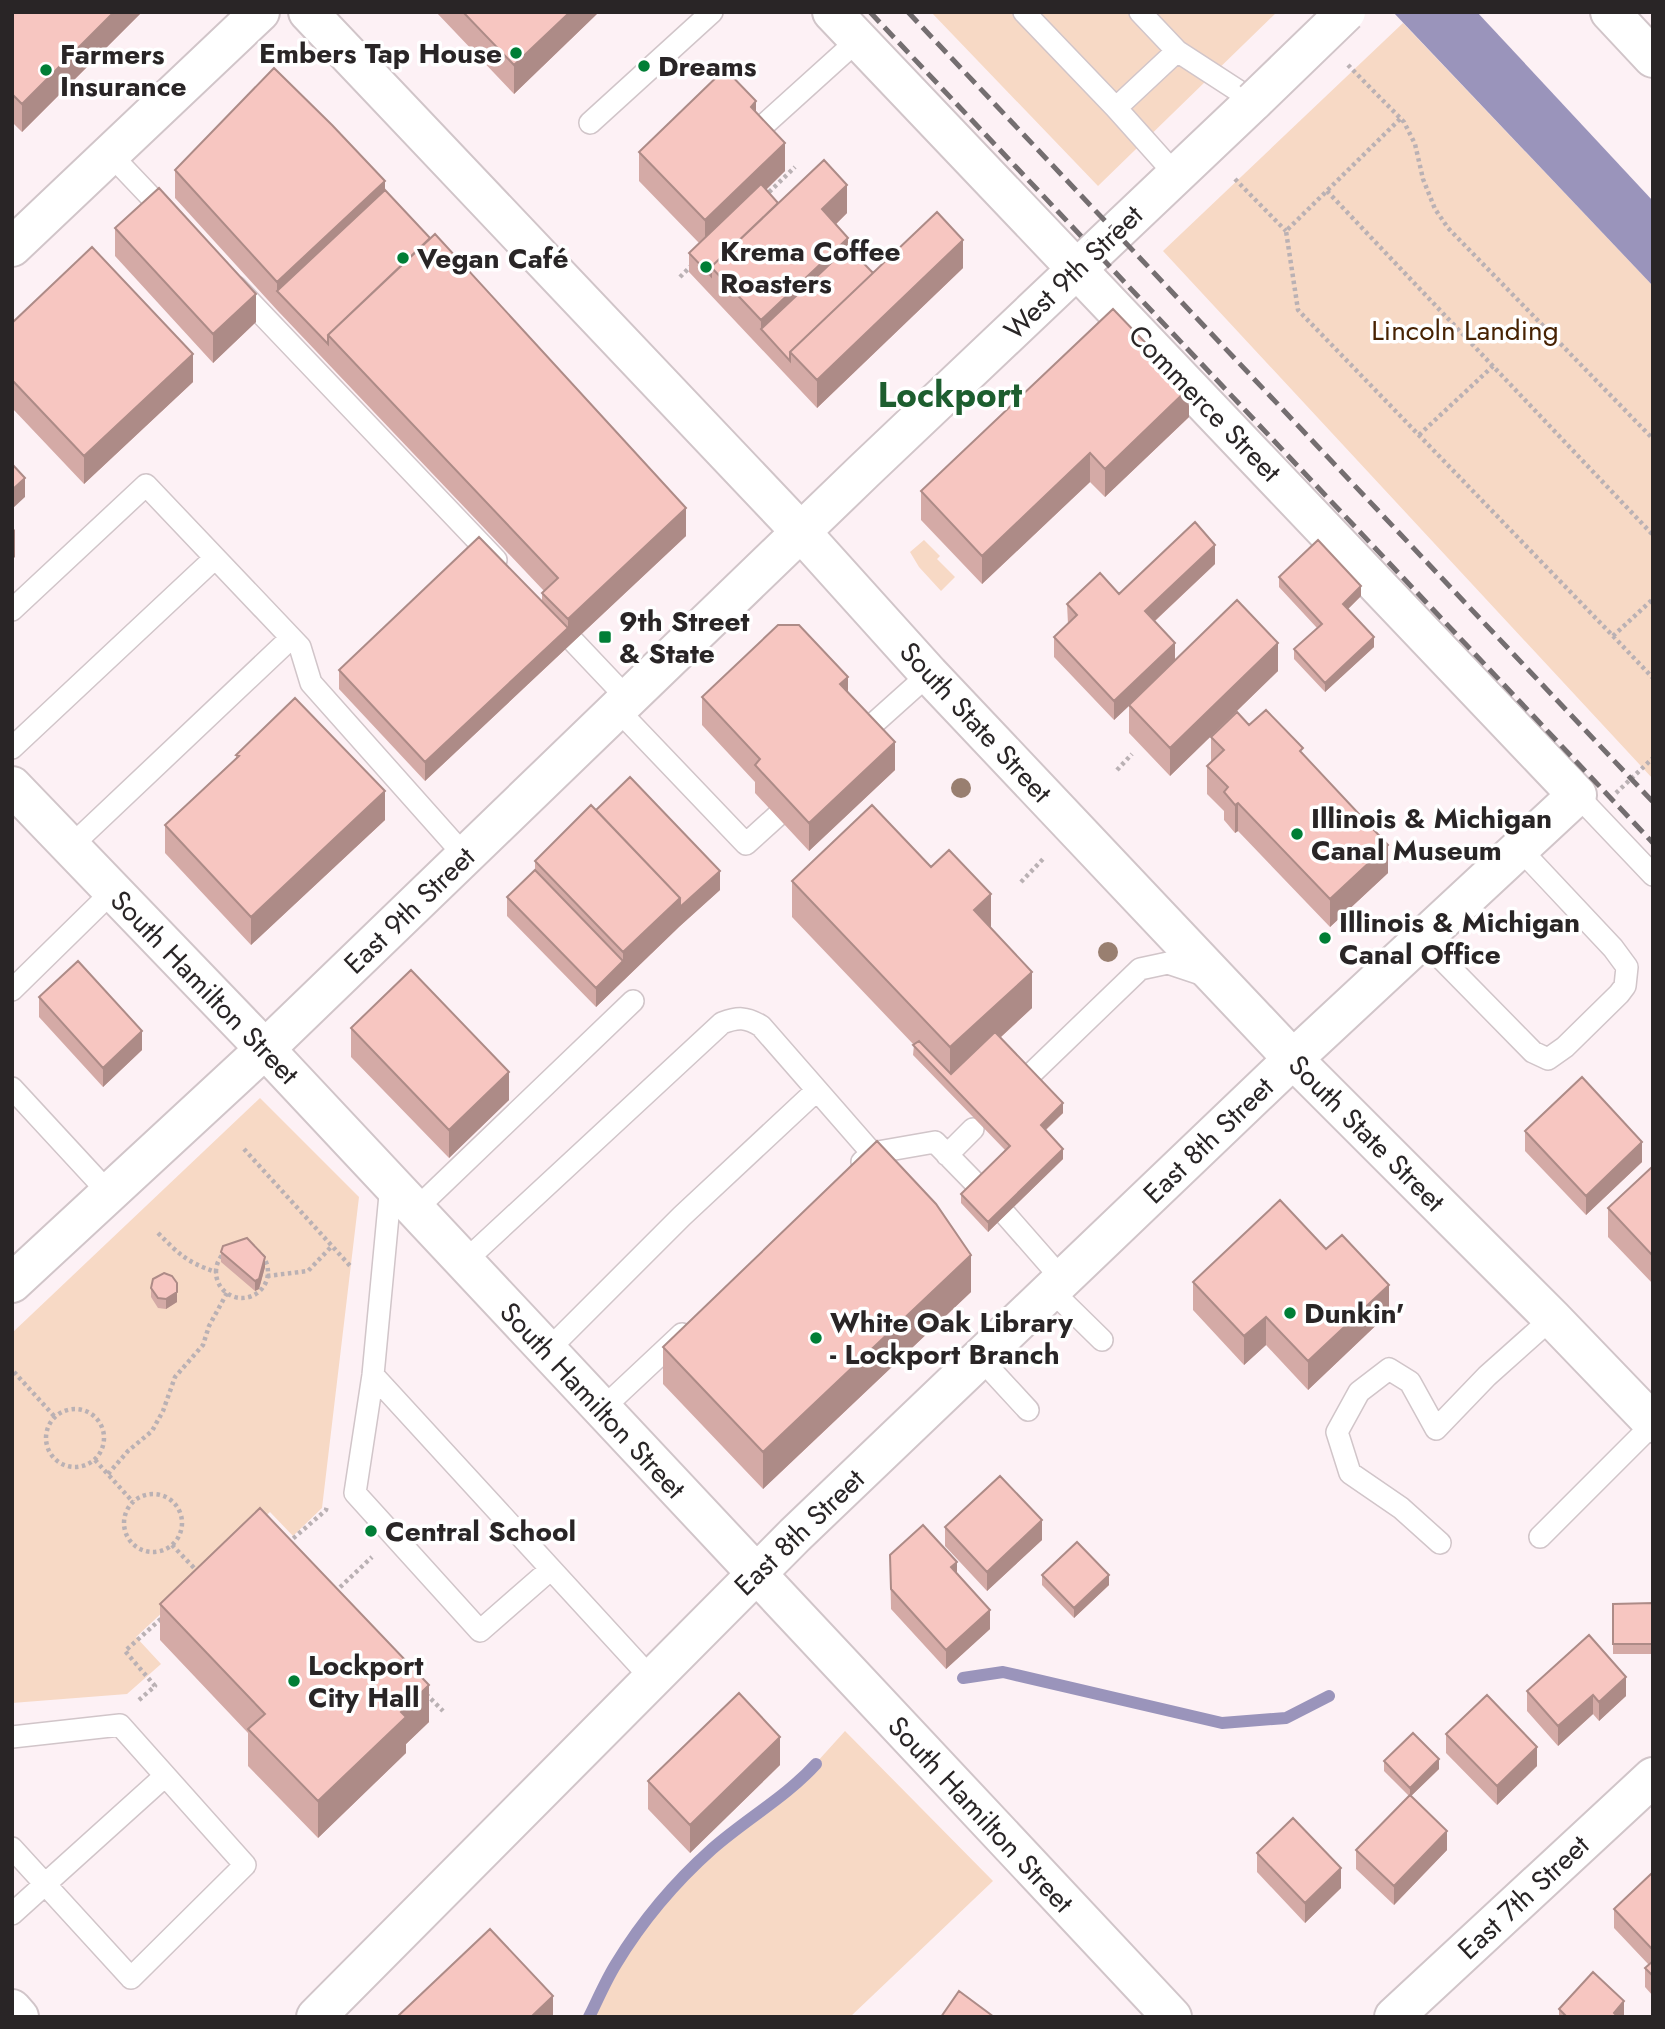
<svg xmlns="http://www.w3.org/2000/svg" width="1665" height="2029" font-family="Jost,sans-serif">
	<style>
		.green { fill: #f7d9c5 }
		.water { fill: #9a94bb }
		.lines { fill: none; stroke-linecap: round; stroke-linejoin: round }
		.stream { stroke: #9a94bb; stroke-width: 12 }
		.lane-casing { stroke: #d1c5c9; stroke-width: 24 }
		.street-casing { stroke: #d1c5c9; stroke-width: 42 }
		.secondary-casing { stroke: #d1c5c9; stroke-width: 42 }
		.primary-casing { stroke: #d1c5c9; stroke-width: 42 }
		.path { stroke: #bab1b4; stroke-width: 4.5; stroke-dasharray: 3.5 3.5; stroke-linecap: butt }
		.lane { stroke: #fff; stroke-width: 21 }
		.street { stroke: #fff; stroke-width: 38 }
		.secondary { stroke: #fff; stroke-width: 38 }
		.primary { stroke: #fff; stroke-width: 38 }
		.rail { stroke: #746e70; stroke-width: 5; stroke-dasharray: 14 7; stroke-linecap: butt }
		.secondary-bridge-casing { stroke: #d1c5c9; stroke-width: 42; stroke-linecap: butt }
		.secondary-bridge { stroke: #fff; stroke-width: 38 }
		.tree { fill: #997f70 }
		.wall { fill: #d4aaa6 }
		.shaded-wall { fill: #ad8b87 }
		.building { fill: #f7c6c1; stroke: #ad8b87; stroke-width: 2 }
		.poi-dot { fill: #017e36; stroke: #fff; stroke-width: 2.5 }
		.labels { text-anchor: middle; stroke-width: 7; stroke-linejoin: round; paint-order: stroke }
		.poi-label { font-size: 28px; font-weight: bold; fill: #292526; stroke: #fff; text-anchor: start }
		.street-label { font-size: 28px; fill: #292526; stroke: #fff }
		.park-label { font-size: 28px; fill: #472203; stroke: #fff }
		.district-label { font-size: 35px; font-weight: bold; fill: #1d5e2f; stroke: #fff }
	</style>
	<rect width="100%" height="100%" fill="#fdf1f5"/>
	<path class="green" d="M 931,12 L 1277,12 L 1098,186 Z
		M 1403,23 L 1653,286 L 1653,779 L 1163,251 Z
		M 924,540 L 940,556 L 937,559 L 955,577 L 941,591 L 919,567 L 910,552 Z
		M 260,1098 L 359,1197 L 322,1508 L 293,1536 L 270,1512 L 136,1637 L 161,1664 L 127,1694 L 12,1703 L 12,1333 Z
		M 845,1731 L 993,1881 L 850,2017 L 589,2017 L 615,1965 L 663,1897 L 713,1849 L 777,1798 L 798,1783 Z"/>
	<path class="water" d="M 1393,12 L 1477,12 L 1653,201 L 1653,286 Z"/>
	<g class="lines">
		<path class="stream" d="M 963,1678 L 1003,1672 L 1222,1723 L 1286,1718 L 1329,1696
			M 589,2017 C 598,1999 606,1980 616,1964 C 642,1921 675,1882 712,1849 C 746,1819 786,1797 816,1764"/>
		<defs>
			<path id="lane" d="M 1024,12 L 1116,108 L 1176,175
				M 1140,12 L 1177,51 L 1254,101
				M 1116,108 L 1177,51
				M 590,123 L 712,12
				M 765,124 L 858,40
				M 110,154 L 168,215
				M 236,287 L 496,560
				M 12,610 L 146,485 L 300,647 L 311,683 L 465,856
				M 574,642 L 628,699
				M 617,709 L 746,844 L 777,816
				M 862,734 L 929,674
				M 12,748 L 215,558
				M 1577,795 L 1653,875
				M 70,847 L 291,638
				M 1422,939 L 1533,1052 L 1548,1059 L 1565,1047 L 1619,994 L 1625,986 L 1627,967 L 1613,948 L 1519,848
				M 12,990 L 113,891
				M 1031,1074 L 1140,969 L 1168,963 L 1204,975
				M 12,1088 L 109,1193
				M 947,1155 L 973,1129
				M 862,1162 L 872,1153 L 935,1142 L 978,1186
				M 391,1184 L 373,1375 L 355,1493 L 480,1631 L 551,1569
				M 415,1210 L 633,1001
				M 1006,1215 L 1063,1280
				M 464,1262 L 722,1023 C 738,1017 746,1017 761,1026 L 872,1153
				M 1051,1290 L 1102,1340
				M 547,1351 L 682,1216 L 816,1091
				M 980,1358 L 1028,1410
				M 373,1375 L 651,1678
				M 602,1409 L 682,1334
				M 1540,1537 L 1653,1424
				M 1440,1543 L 1401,1508 L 1350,1473 L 1337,1432 L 1359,1392 L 1389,1369 L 1410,1382 L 1436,1429 L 1487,1376 L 1552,1318
				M 12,1737 L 120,1725 L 245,1865 L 131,1978 L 12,1848
				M 12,1914 L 165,1776"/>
			<path id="street" d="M 1610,12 L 1653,58
				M 12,247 L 260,12
				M 12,786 L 265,1049 L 1172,2017
				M 12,2009 L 19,2017
				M 316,2017 L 795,1535 L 1293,1059 L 1577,795 L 832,12
				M 1394,2017 L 1653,1777"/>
			<path id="secondary" d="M 12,1283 L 265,1049 L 865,470 L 1254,101"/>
			<path id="primary" d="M 308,12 L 801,532 L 929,674 L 1293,1059 L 1552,1318 L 1653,1423"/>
		</defs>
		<use href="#lane" class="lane-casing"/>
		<use href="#street" class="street-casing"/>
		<use href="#secondary" class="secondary-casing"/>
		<use href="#primary" class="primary-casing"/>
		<path class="path" d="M 1348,65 L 1404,122 L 1415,144 L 1423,179 L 1435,209 L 1448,228 L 1653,439
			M 1400,119 L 1286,231 L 1298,310 L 1613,636 L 1653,599
			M 1235,179 L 1286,231
			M 1327,191 L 1653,535
			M 764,197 L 795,167
			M 680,277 L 692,265
			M 1419,435 L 1493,366
			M 1613,636 L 1653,678
			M 1117,770 L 1132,754
			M 1616,793 L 1653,758
			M 1021,882 L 1044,858
			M 244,1149 L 352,1268
			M 158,1233 C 179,1254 186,1262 216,1272
			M216 1272a26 26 0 1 1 52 0a26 26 0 1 1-52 0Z
			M 267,1276 L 308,1271 L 332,1246
			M 14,1372 L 55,1417
			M46 1438a29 29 0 1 1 58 0a29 29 0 1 1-58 0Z
			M 95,1460 L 133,1502
			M 108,1474 L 128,1451 L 152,1431 L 163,1411 L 175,1377 L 203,1345 L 209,1326 L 227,1293
			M124 1523a29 29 0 1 1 58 0a29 29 0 1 1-58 0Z
			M 288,1543 L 326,1510 L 327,1506
			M 172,1545 L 198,1572
			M 335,1592 L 372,1557
			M 426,1694 L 443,1711
			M 139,1700 L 155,1686 L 125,1651 L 163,1617"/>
		<use href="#lane" class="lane"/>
		<use href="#street" class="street"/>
		<use href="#secondary" class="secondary"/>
		<use href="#primary" class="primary"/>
		<path class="rail" d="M 870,12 L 1653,843
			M 908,12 L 1653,802"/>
		<defs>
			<path id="secondary-bridge" d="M 1254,101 L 1346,12"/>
		</defs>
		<use href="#secondary-bridge" class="secondary-bridge-casing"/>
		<use href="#secondary-bridge" class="secondary-bridge"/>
	</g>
	<g class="tree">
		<circle cx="961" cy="788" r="10"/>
		<circle cx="1108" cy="952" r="10"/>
	</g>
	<path class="wall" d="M 12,12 L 142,12 L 22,132 L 12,122 Z
		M 436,12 L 599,12 L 514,94 Z
		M 756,113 L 785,171 L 766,190 L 778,203 L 847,213 L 836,224 L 848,247 L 873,273 L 963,268 L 817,408 L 689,272 L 689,253 L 699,243 L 639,181 L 639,152 Z
		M 175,170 L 385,190 L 686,536 L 425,781 L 339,689 L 339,670 L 542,602 L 542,593 L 544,591 L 277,310 L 175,198 Z
		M 115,228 L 256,322 L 213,363 L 115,256 Z
		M 12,323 L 193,382 L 84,484 L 12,408 Z
		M 1189,417 L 1105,497 L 1090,482 L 982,584 L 921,520 L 921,491 Z
		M 1215,564 L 1155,621 L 1175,660 L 1278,671 L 1170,776 L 1129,733 L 1129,706 L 1114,720 L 1054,657 L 1054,637 L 1068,624 L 1067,604 L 1119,594 Z
		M 1279,577 L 1361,596 L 1348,609 L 1374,647 L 1325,692 L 1294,659 L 1294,649 L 1317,628 L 1279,587 Z
		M 848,692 L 895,770 L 809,851 L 755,793 L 755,782 L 702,725 L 702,697 Z
		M 1249,725 L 1303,754 L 1388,873 L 1330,927 L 1238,831 L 1235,833 L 1224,820 L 1224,811 L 1207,794 L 1207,766 L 1211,762 L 1211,737 Z
		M 236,755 L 385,820 L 251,945 L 165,853 L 165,825 L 236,758 Z
		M 596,810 L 720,890 L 680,926 L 596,1007 L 507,916 L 507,897 L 535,870 L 535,861 Z
		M 931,867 L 991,928 L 1032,1008 L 1000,1038 L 1063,1113 L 1046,1130 L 1063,1159 L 988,1232 L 961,1203 L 961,1194 L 1005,1150 L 913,1055 L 914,1045 L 792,917 L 792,881 Z
		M 39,997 L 142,1050 L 103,1087 L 39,1017 Z
		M 351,1028 L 509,1100 L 449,1158 L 351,1057 Z
		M 1525,1131 L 1642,1162 L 1586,1215 L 1525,1151 Z
		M 1653,1166 L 1653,1284 L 1608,1237 L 1608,1208 Z
		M 1326,1249 L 1389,1313 L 1308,1390 L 1266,1345 L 1244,1365 L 1193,1310 L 1193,1282 Z
		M 221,1252 L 265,1267 L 259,1289 L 255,1291 L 221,1262 Z
		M 151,1288 L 177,1293 L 177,1302 L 166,1309 L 158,1308 L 151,1297 Z
		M 971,1292 L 763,1489 L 663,1384 L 663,1347 Z
		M 945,1527 L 1042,1540 L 987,1591 L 945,1546 Z
		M 890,1555 L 957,1574 L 990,1629 L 946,1669 L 891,1609 Z
		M 1042,1575 L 1109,1585 L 1074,1618 L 1042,1585 Z
		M 1653,1603 L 1653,1654 L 1613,1654 L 1613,1604 Z
		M 160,1604 L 429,1722 L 406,1744 L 406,1753 L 318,1838 L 248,1766 L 248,1733 L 160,1640 Z
		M 1527,1691 L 1626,1696 L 1599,1721 L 1593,1714 L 1558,1746 L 1527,1711 Z
		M 1446,1734 L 1537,1766 L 1497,1805 L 1446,1753 Z
		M 1384,1761 L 1439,1769 L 1411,1796 L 1447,1850 L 1394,1905 L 1356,1869 L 1356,1850 L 1409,1796 L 1384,1771 Z
		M 780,1765 L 690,1853 L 648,1809 L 648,1781 Z
		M 1257,1853 L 1341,1888 L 1305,1923 L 1257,1872 Z
		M 1653,1873 L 1653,1996 L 1645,1987 L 1645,1968 L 1649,1965 L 1614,1928 L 1614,1909 Z
		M 1559,2009 L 1624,2017 L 1559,2017 Z"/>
	<path class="shaded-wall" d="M 114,12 L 142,12 L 22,132 L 22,104 Z
		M 570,12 L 599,12 L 514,94 L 514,65 Z
		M 756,101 L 756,129 L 751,107 Z
		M 785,143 L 785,171 L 705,249 L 705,220 Z
		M 385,181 L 385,209 L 277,291 L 277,282 Z
		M 847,185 L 847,213 L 822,238 L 822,209 Z
		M 848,238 L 848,266 L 761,329 L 761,320 Z
		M 963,240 L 963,268 L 817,408 L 817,380 Z
		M 256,294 L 256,322 L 213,363 L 213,334 Z
		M 193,354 L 193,382 L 84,484 L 84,456 Z
		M 1189,388 L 1189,417 L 1105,497 L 1105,469 Z
		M 1090,453 L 1090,482 L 982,584 L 982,556 Z
		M 25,478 L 25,497 L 12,509 L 12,490 Z
		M 686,508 L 686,536 L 425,781 L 425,762 L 568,628 L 568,619 Z
		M 15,529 L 15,557 L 12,560 L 12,532 Z
		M 1215,545 L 1215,564 L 1145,630 L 1145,611 Z
		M 1361,586 L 1361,596 L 1343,614 L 1343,604 Z
		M 1374,637 L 1374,647 L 1325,692 L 1325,683 Z
		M 1175,643 L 1175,662 L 1114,720 L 1114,701 Z
		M 1278,643 L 1278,671 L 1170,776 L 1170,748 Z
		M 848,677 L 848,705 L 840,684 Z
		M 895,742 L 895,770 L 809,851 L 809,823 Z
		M 385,791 L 385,820 L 251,945 L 251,917 Z
		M 1238,803 L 1238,831 L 1235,833 L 1235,805 Z
		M 1388,845 L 1388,873 L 1330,927 L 1330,899 Z
		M 720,871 L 720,890 L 680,926 L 596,1007 L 596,988 L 623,961 L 623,952 L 680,898 Z
		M 991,894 L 991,931 L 974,910 Z
		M 1032,972 L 1032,1008 L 950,1084 L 950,1047 Z
		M 142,1031 L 142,1050 L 103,1087 L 103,1068 Z
		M 509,1072 L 509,1100 L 449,1158 L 449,1130 Z
		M 1063,1103 L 1063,1113 L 1041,1134 L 1041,1125 Z
		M 1642,1142 L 1642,1162 L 1586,1215 L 1586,1196 Z
		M 1063,1149 L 1063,1159 L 988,1232 L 988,1222 Z
		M 971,1255 L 971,1292 L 763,1489 L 763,1452 Z
		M 265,1257 L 265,1267 L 259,1289 L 255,1291 L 255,1281 Z
		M 177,1283 L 177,1302 L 166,1309 L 166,1299 Z
		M 1389,1285 L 1389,1313 L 1308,1390 L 1308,1361 Z
		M 1266,1317 L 1266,1345 L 1244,1365 L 1244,1336 Z
		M 1042,1520 L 1042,1540 L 987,1591 L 987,1572 Z
		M 957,1562 L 957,1581 L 951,1567 Z
		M 1109,1575 L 1109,1585 L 1074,1618 L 1074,1608 Z
		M 990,1610 L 990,1629 L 946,1669 L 946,1650 Z
		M 1626,1677 L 1626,1696 L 1599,1721 L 1599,1702 Z
		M 429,1685 L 429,1722 L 406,1744 L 406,1753 L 318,1838 L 318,1801 L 401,1712 Z
		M 1593,1695 L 1593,1714 L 1558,1746 L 1558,1726 Z
		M 780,1737 L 780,1765 L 690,1853 L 690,1825 Z
		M 1537,1747 L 1537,1766 L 1497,1805 L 1497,1786 Z
		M 1439,1759 L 1439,1769 L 1410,1797 L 1410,1788 Z
		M 1447,1831 L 1447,1850 L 1394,1905 L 1394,1886 Z
		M 1341,1868 L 1341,1888 L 1305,1923 L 1305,1903 Z
		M 553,1996 L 553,2017 L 531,2017 Z
		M 1624,2001 L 1624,2017 L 1614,2017 L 1614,2013 Z"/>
	<path class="building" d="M 14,12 L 114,12 L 22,104 L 12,94 L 12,14 Z
		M 463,12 L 570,12 L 514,65 Z
		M 274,68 L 332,125 L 385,181 L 277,282 L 175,170 Z
		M 725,69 L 756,101 L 751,107 L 785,143 L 705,220 L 639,152 Z
		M 824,160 L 847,185 L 822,209 L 848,238 L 761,320 L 711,267 Z
		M 761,184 L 778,203 L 711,267 L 711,276 L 689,253 Z
		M 159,188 L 256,294 L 213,334 L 115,228 Z
		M 385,190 L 430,238 L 328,335 L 328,344 L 277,291 Z
		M 937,212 L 963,240 L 817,380 L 790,352 Z
		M 435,234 L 686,508 L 568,619 L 542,593 L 558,578 L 328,335 Z
		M 92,247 L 193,354 L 84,456 L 12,380 L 12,323 Z
		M 848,247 L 873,273 L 790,352 L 790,361 L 761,329 Z
		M 1113,309 L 1189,388 L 1105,469 L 1090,453 L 982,556 L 921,491 Z
		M 12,464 L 25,478 L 12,490 Z
		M 1195,522 L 1215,545 L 1145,611 L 1175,643 L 1114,701 L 1054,637 L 1077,615 L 1067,604 L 1100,573 L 1119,594 Z
		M 479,537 L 568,628 L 425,762 L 339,670 Z
		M 1318,540 L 1361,586 L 1343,604 L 1374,637 L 1325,683 L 1294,649 L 1322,624 L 1279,577 Z
		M 1237,600 L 1278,643 L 1170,748 L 1129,705 Z
		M 778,625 L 799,625 L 848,677 L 840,684 L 895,742 L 809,823 L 755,765 L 760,759 L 702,697 Z
		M 295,698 L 385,791 L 251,917 L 165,825 L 239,756 L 236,755 Z
		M 1266,710 L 1303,748 L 1300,751 L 1388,845 L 1330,899 L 1238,803 L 1235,805 L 1224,792 L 1228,787 L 1207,766 L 1224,750 L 1211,737 L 1237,712 L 1249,725 Z
		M 630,777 L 720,871 L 680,907 L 680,898 L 596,810 Z
		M 591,805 L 680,898 L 623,952 L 535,861 Z
		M 872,805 L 931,867 L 949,850 L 991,894 L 974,910 L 1032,972 L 950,1047 L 792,881 Z
		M 535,870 L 623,961 L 596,988 L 507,897 Z
		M 78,961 L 142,1031 L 103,1068 L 39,997 Z
		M 411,970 L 509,1072 L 449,1130 L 351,1028 Z
		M 995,1032 L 1063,1103 L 1041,1125 L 1063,1149 L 988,1222 L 961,1194 L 1010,1146 L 913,1045 L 919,1041 L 951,1074 Z
		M 1582,1077 L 1642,1142 L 1586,1196 L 1525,1131 Z
		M 877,1141 L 936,1204 L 971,1255 L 763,1452 L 663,1347 Z
		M 1653,1166 L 1653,1256 L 1608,1208 Z
		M 1280,1200 L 1326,1249 L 1342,1235 L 1389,1285 L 1308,1361 L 1266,1317 L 1244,1336 L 1193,1282 Z
		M 247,1238 L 265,1257 L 259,1279 L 255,1281 L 221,1252 L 223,1246 Z
		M 164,1273 L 172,1276 L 177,1283 L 177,1292 L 166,1299 L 158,1298 L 151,1288 L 153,1279 Z
		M 1000,1476 L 1042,1520 L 987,1572 L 945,1527 Z
		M 260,1508 L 429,1685 L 401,1712 L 406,1717 L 318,1801 L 248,1729 L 265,1714 L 160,1604 Z
		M 923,1525 L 957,1562 L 951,1567 L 990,1610 L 946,1650 L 891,1589 L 890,1555 Z
		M 1077,1542 L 1109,1575 L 1074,1608 L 1042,1575 Z
		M 1653,1603 L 1653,1644 L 1613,1644 L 1613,1604 Z
		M 1589,1635 L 1626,1677 L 1599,1702 L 1593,1695 L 1558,1726 L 1527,1691 Z
		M 739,1693 L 780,1737 L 690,1825 L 648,1781 Z
		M 1487,1695 L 1537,1747 L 1497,1786 L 1446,1734 Z
		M 1413,1733 L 1439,1759 L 1410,1788 L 1384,1761 Z
		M 1410,1795 L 1447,1831 L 1394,1886 L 1356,1850 Z
		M 1293,1818 L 1341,1868 L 1305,1903 L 1257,1853 Z
		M 1652,1873 L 1653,1873 L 1653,1950 L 1614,1909 Z
		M 490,1929 L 553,1996 L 531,2017 L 397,2017 Z
		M 1653,1961 L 1653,1976 L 1645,1968 Z
		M 1593,1972 L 1624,2001 L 1614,2013 L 1618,2017 L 1567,2017 L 1559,2009 Z
		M 959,1991 L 994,2017 L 941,2017 Z"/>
	<g class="poi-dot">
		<circle cx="516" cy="53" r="7"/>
		<circle cx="644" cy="66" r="7"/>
		<circle cx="46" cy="70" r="7"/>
		<circle cx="403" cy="258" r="7"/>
		<circle cx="706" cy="267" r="7"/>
		<rect x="598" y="630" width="14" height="14" rx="3.5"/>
		<circle cx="1297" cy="834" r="7"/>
		<circle cx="1325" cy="938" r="7"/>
		<circle cx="1290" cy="1313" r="7"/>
		<circle cx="816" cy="1338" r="7"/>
		<circle cx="371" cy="1531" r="7"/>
		<circle cx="294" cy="1681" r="7"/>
	</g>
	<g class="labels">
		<g class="poi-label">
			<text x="502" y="63" text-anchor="end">Embers Tap House</text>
			<text x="60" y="64">Farmers<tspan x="60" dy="32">Insurance</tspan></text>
			<text x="658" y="76">Dreams</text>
			<text x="720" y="261">Krema Coffee<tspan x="720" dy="32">Roasters</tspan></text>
			<text x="417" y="268">Vegan Café</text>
			<text x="619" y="631">9th Street<tspan x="619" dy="32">&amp; State</tspan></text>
			<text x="1311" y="828">Illinois &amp; Michigan<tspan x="1311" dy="32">Canal Museum</tspan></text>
			<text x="1339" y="932">Illinois &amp; Michigan<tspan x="1339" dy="32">Canal Office</tspan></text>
			<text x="1304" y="1323">Dunkin'</text>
			<text x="830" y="1332">White Oak Library<tspan x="830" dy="32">- Lockport Branch</tspan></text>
			<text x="385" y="1541">Central School</text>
			<text x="308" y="1675">Lockport<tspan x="308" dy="32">City Hall</tspan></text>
		</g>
		<g class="street-label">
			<text transform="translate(1073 272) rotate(-44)" y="10">West 9th Street</text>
			<text transform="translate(1205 403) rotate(46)" y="10">Commerce Street</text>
			<text transform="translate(976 722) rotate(47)" y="10">South State Street</text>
			<text transform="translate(409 910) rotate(-44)" y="10">East 9th Street</text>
			<text transform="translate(205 987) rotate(46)" y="10">South Hamilton Street</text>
			<text transform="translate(1367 1133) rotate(45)" y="10">South State Street</text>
			<text transform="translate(1208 1140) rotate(-44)" y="10">East 8th Street</text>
			<text transform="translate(593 1400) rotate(47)" y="10">South Hamilton Street</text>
			<text transform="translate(799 1532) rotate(-44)" y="10">East 8th Street</text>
			<text transform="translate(981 1814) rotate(47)" y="10">South Hamilton Street</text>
			<text transform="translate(1523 1897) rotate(-43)" y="10">East 7th Street</text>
		</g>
		<g class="park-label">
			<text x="1465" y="340">Lincoln Landing</text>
		</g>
		<g class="district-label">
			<text x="950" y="407">Lockport</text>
		</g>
	</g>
	<rect width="1665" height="2029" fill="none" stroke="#292526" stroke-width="28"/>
</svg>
